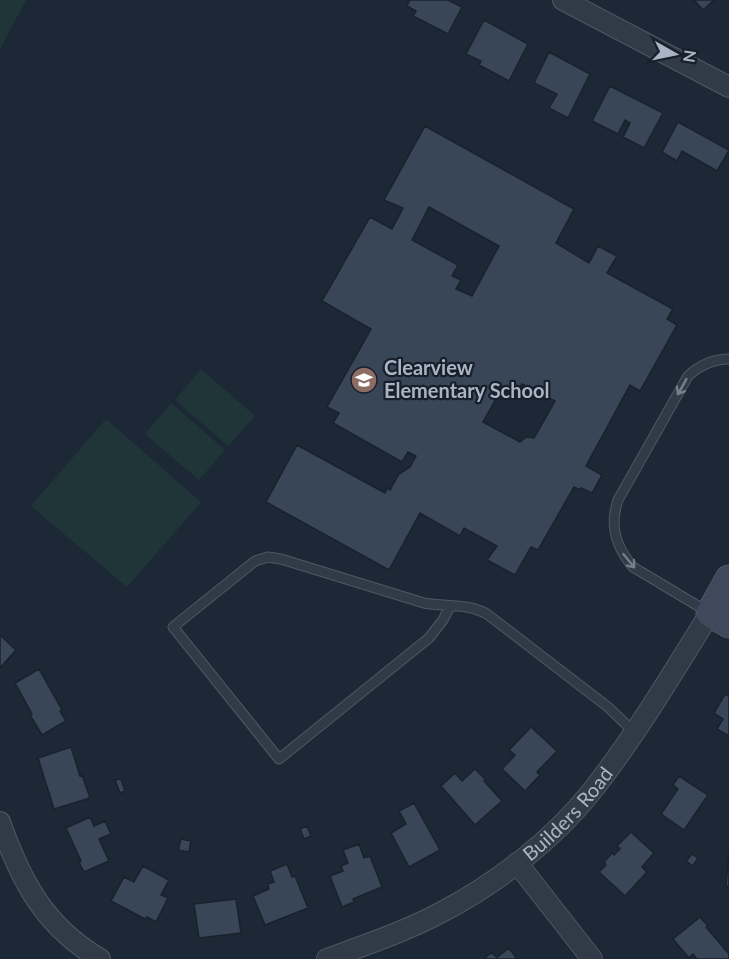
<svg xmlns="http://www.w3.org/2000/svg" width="729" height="959" font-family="Lato,sans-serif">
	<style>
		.green { fill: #1f3538 }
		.building { fill: #394658; stroke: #19212d; stroke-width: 1.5; fill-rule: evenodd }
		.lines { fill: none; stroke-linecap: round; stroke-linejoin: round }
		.lane-casing { stroke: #4e5766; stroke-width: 11 }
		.street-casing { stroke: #4e5766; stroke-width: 22 }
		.secondary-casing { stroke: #4e5766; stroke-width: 29 }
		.lane { stroke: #313a47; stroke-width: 9 }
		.street { stroke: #313a47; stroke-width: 20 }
		.secondary { stroke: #3f495b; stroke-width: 27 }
		.oneway { stroke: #747d8c }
		.labels { text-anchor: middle; stroke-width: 4.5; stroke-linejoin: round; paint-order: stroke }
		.poi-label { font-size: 20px; font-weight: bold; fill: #aab4c5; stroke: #171f2b; text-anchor: start }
		.street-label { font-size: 20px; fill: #aab4c5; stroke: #171f2b }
	</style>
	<rect width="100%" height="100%" fill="#1d2837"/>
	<path class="green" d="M 0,0 L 26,0 L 0,49 Z
		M 201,369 L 255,416 L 228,446 L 175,400 Z
		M 171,403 L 225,450 L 199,480 L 145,434 Z
		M 106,419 L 201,502 L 127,587 L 31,506 Z"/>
	<path class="building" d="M 410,0 L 448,0 L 462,7 L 448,34 L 413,16 L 416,11 L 407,6 Z
		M 694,0 L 714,0 L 703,10 Z
		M 484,20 L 528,44 L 509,81 L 479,65 L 481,61 L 466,54 Z
		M 549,52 L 590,74 L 568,118 L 549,108 L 557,94 L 534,83 Z
		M 610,86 L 663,113 L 644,148 L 623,137 L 630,123 L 625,120 L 618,134 L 592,121 Z
		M 678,122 L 729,150 L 717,171 L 682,151 L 677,161 L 662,152 Z
		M 425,126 L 574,209 L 556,243 L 589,263 L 598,246 L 617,256 L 607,273 L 673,309 L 667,319 L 677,325 L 640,391 L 630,385 L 586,466 L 602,475 L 592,493 L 581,488 L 580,490 L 574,487 L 538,550 L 531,547 L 515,575 L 487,560 L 497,546 L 464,528 L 460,536 L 420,513 L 389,570 L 266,502 L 297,445 L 385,493 L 388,487 L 390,490 L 399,474 L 410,467 L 416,456 L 408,452 L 402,462 L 333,423 L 339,413 L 327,407 L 371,329 L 322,301 L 370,217 L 392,229 L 403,208 L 384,200 ZM 429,207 L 499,246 L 472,296 L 456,289 L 461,280 L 452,276 L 458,265 L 412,240 ZM 522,384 L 555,401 L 534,438 L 526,437 L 520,442 L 483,422 L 501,390 L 505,392 L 514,392 L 519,389 Z
		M 0,635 L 16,650 L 0,668 Z
		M 39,669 L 62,710 L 60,711 L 66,721 L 42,735 L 30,715 L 32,714 L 15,683 Z
		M 725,694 L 729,696 L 729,736 L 717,729 L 723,719 L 714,713 Z
		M 531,727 L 557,751 L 537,772 L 540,775 L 525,791 L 502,769 L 515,755 L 509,750 Z
		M 71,747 L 80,776 L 82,775 L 90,798 L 54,809 L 38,758 Z
		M 475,769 L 486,780 L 484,781 L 502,801 L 475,825 L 441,786 L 455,773 L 462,781 Z
		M 679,776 L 708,795 L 684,830 L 661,814 L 678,789 L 673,785 Z
		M 121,779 L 125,791 L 120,793 L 115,780 Z
		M 414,803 L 440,850 L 409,867 L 391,833 L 406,824 L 399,811 Z
		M 90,817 L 94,826 L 105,821 L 111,834 L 99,839 L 109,861 L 84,872 L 79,862 L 81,861 L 66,828 Z
		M 307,826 L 311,836 L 304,839 L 300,829 Z
		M 631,832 L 654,853 L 642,867 L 647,872 L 625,896 L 599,872 L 606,865 L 604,862 L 612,853 L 614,855 L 620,849 L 617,846 Z
		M 181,839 L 191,841 L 189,852 L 178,850 Z
		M 359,844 L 364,858 L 370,856 L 382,887 L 353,899 L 354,902 L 342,907 L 330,876 L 343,871 L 341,866 L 348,863 L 343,850 Z
		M 729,850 L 729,886 L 726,886 Z
		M 692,854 L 698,858 L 693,866 L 686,861 Z
		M 287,864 L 292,877 L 295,876 L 308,908 L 265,925 L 253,896 L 269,889 L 268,884 L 274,882 L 270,871 Z
		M 143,866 L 169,880 L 161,895 L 168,898 L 156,922 L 147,917 L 145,919 L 111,901 L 124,877 L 134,882 Z
		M 236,899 L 241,933 L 199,938 L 194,904 Z
		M 700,917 L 708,926 L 706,927 L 729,954 L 729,959 L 697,959 L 693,954 L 689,958 L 673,939 Z
		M 509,948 L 517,959 L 486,959 L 486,957 L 491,953 L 497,957 Z"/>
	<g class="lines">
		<defs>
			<path id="lane" d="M 450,606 L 443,620 L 429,638 L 279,759 L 173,627 L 255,561 L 268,557 L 281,559 L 424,603 C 446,607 468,603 487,614 L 608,707 L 635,733
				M 708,612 L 633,567 C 616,547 609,526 618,500 L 688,376 C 700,365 713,359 729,359"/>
			<g id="street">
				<path d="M 563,0 L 729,87"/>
				<path d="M 0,822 C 21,881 44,926 100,959"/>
				<path d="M 517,863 L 592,959"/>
				<path id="s1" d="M 327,959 C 365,945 404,932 440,913 C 497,883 552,841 592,791 C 636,735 672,674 710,613"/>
			</g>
			<path id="secondary" d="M 729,579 L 710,613 L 729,624"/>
		</defs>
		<use href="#lane" class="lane-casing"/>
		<use href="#street" class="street-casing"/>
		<use href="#secondary" class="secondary-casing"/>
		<use href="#lane" class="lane"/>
		<use href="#street" class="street"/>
		<use href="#secondary" class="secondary"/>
	</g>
	<defs><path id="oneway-shaft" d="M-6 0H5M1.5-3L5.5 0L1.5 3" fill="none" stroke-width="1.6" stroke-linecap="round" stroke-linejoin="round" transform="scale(1.5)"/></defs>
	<g class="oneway">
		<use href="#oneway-shaft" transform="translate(682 387) rotate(119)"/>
		<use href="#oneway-shaft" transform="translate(629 561) rotate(51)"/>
	</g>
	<defs>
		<symbol id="school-disc" viewBox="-11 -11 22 22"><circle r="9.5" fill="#8d6e63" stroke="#171f2b"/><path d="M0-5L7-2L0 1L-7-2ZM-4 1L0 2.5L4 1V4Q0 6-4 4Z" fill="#fff"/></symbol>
	</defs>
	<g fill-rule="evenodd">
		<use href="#school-disc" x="349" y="365" width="30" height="30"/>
	</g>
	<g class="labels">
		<g class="poi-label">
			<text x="384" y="375">Clearview<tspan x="384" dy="23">Elementary School</tspan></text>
		</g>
		<g class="street-label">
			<text dy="7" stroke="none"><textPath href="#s1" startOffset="285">Builders Road</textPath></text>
		</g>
	</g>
	<g transform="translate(675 54) rotate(99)" stroke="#171f2b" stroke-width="4.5" paint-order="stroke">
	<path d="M0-4.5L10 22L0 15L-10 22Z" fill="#aab4c5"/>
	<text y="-9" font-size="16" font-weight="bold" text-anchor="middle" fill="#aab4c5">N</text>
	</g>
</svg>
